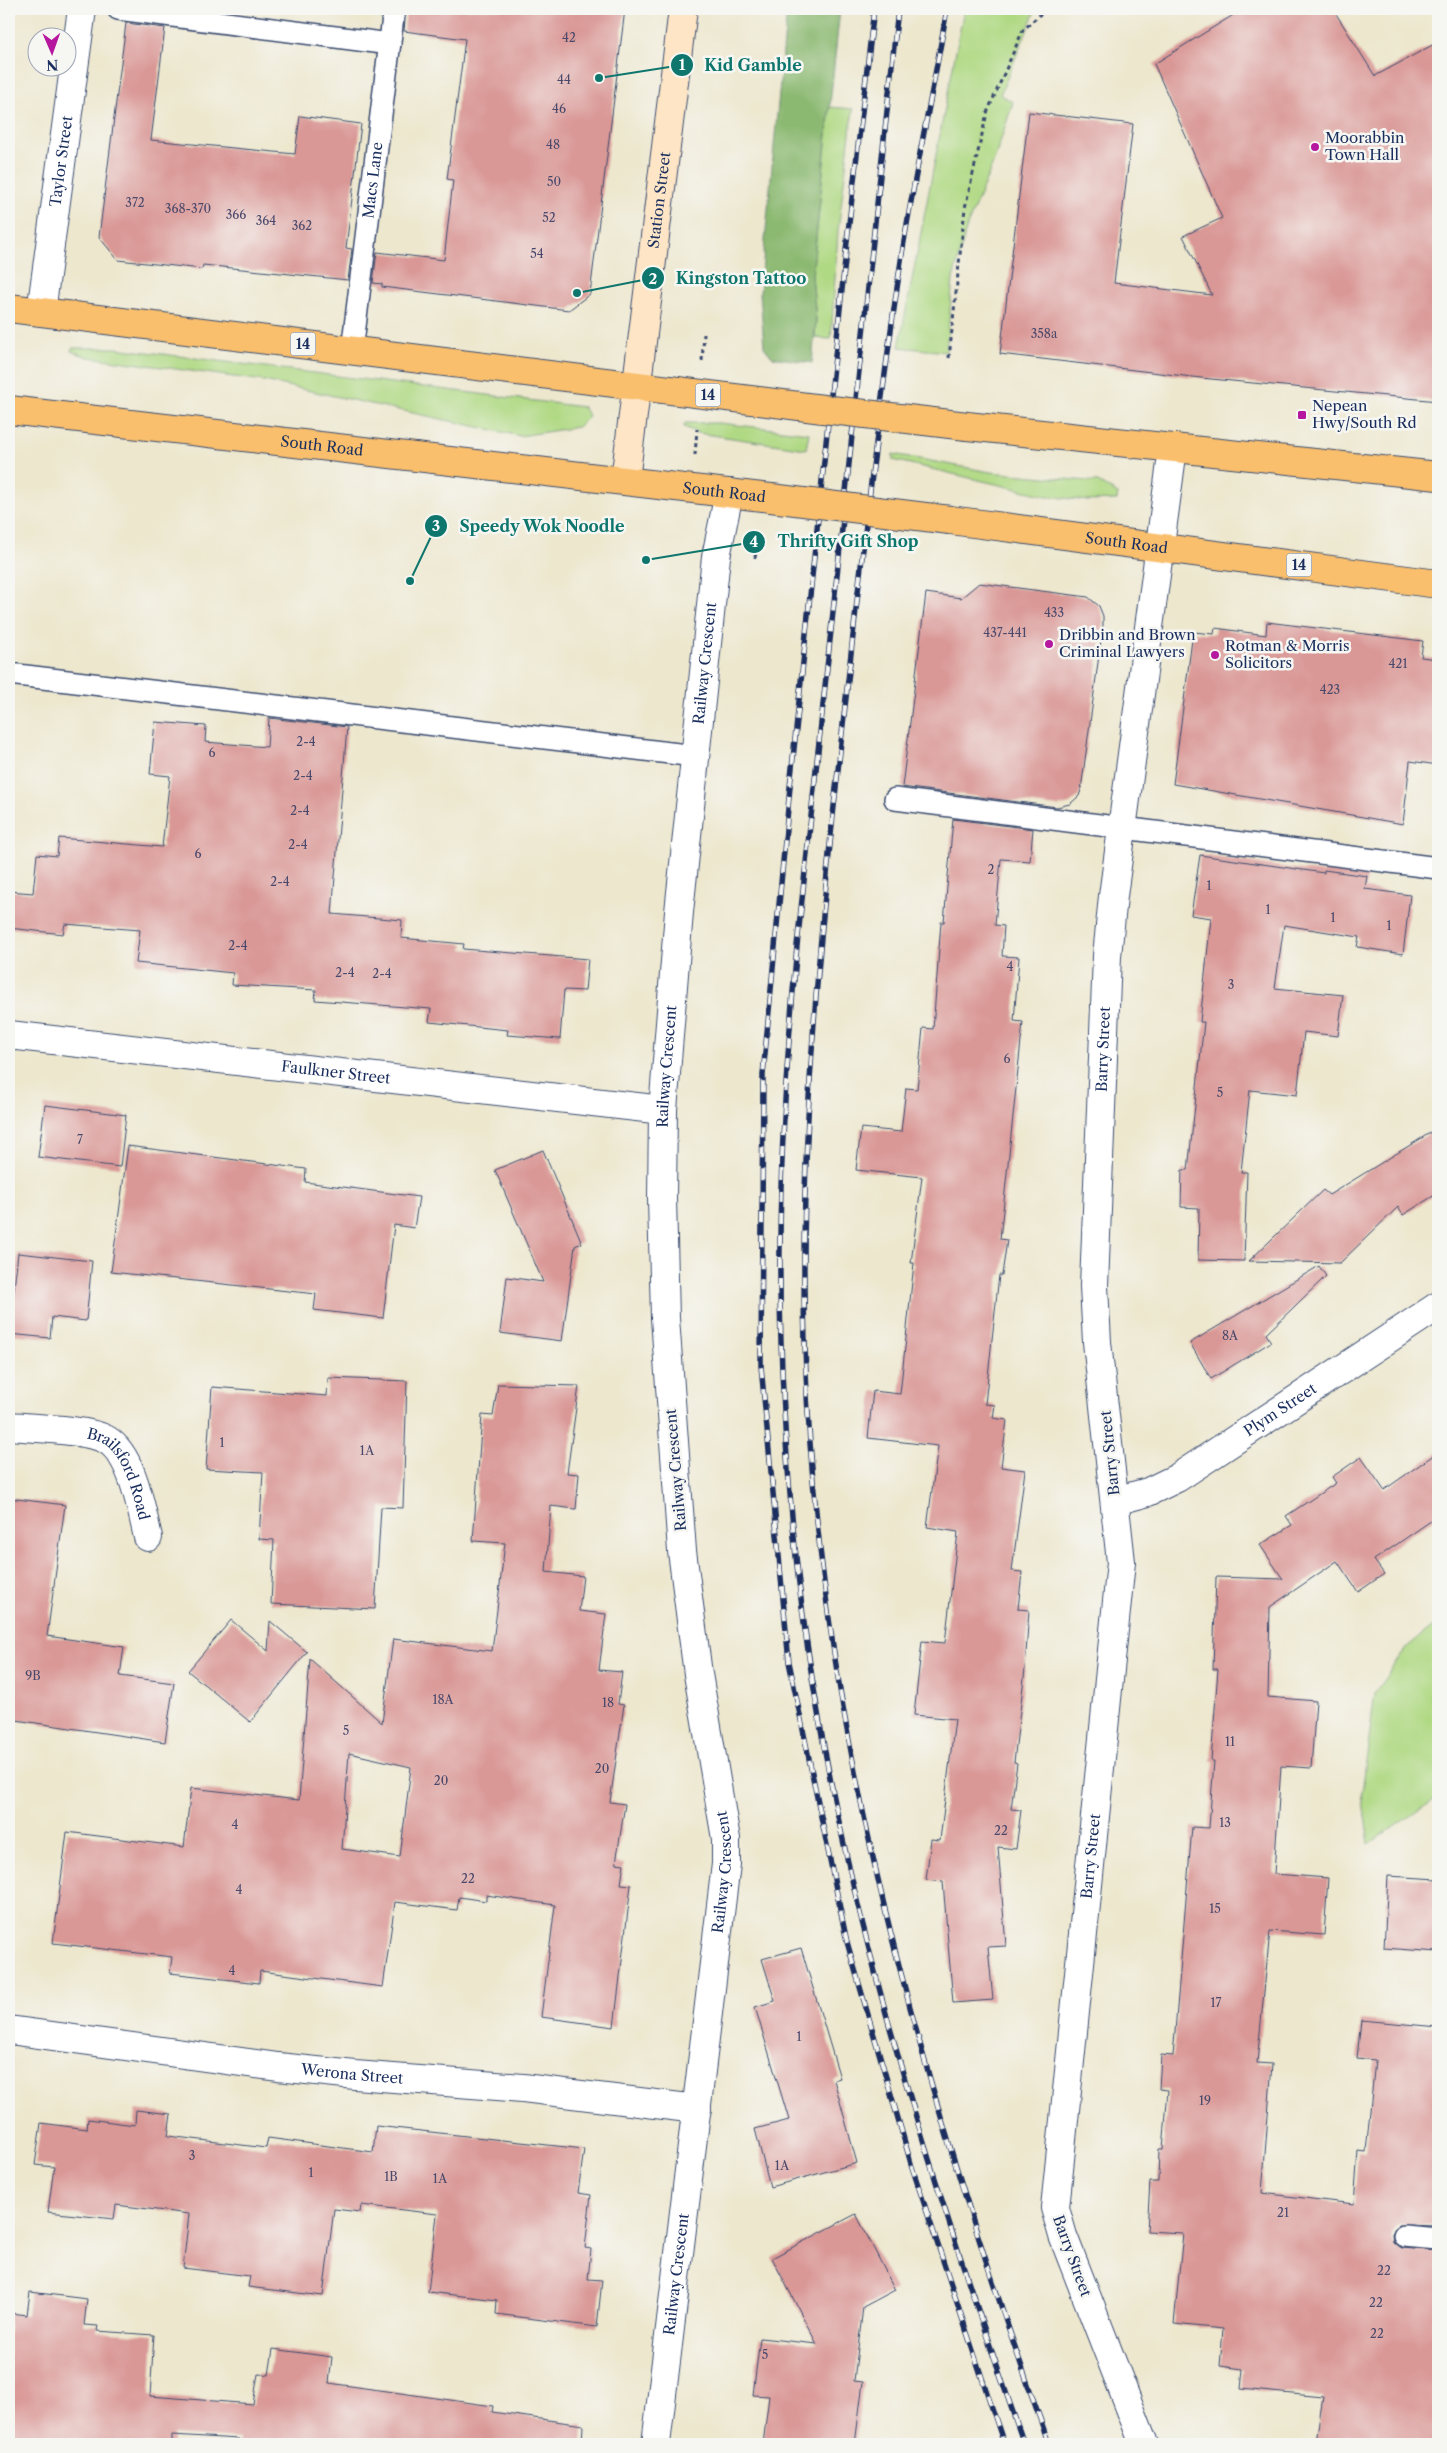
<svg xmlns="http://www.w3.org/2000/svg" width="1447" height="2453" font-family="'Libre Caslon Text',serif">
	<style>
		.green { fill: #b0d984; stroke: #668471 }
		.forest { fill: #8cb972; stroke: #547468 }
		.building { fill: #d99795; fill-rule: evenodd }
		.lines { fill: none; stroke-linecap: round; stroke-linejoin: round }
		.lane-casing { stroke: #3a4b6f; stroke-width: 24 }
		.street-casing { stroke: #3a4b6f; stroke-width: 30 }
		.secondary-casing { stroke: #3a4b6f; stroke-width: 30 }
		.highway-casing { stroke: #3a4b6f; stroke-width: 30 }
		.path { stroke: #3a4b6f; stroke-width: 3; stroke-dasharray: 4 4; stroke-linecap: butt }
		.lane { stroke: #fff; stroke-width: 21 }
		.street { stroke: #fff; stroke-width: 28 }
		.secondary { stroke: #fde5c5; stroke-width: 28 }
		.highway { stroke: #f9bf6d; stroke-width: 28 }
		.rail-casing { stroke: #1b2f5e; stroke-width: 5.5 }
		.rail { stroke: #f6f6f2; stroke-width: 4; stroke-dasharray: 11; stroke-linecap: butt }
		.highway-bridge-casing { stroke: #3a4b6f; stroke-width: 30; stroke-linecap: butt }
		.highway-bridge { stroke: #f9bf6d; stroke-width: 28 }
		.poi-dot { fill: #b5179e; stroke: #f6f6f2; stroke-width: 2 }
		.labels { text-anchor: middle; stroke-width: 5; stroke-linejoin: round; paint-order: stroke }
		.number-label { font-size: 12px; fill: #4a496c }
		.shield { fill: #f6f6f2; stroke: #5d6b8a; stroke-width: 1 }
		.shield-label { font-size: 14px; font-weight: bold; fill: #1b2f5e }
		.poi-label { font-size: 15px; fill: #1b2f5e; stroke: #f6f6f2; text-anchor: start }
		.street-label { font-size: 15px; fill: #1b2f5e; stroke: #f6f6f2 }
		.leader { fill: none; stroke: #0f766e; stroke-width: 2 }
		.callout-dot { fill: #0f766e; stroke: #f6f6f2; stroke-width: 2 }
		.mark-label { font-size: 15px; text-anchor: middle; font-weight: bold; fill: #fff }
		.callout-label { font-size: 16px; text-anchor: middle; font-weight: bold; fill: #0f766e; stroke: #f6f6f2; stroke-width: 5; stroke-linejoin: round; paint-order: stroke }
	</style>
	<rect width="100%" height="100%" fill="#f6f6f2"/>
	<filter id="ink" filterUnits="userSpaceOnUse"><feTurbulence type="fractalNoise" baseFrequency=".02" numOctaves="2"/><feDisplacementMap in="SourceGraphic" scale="10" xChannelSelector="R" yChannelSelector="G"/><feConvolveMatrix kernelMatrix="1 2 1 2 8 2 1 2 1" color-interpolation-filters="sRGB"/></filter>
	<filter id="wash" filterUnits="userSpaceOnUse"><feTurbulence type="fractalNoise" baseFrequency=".0096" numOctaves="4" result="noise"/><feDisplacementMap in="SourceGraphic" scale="20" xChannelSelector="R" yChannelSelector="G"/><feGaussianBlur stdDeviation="1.12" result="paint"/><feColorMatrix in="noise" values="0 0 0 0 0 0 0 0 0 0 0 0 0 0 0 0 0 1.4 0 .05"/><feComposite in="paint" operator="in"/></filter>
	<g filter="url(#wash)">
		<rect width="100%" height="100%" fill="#ede7ce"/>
		<path class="green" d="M 964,9 L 1036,9 L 1000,95 L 1013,102 L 994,161 L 967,226 L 953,279 L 946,352 L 899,347 Z
			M 830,107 L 853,109 L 838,231 L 831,339 L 815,338 L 816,320 L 812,276 Z
			M 72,348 L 115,348 L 583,407 L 589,416 L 578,427 L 520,436 L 264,381 L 88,357 L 71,351 Z
			M 685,423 L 719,423 L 809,433 L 806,449 L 698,433 L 684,427 Z
			M 893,454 L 990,472 L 1098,482 L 1118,494 L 1117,500 L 1088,501 L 1047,496 L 893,460 Z
			M 1438,1622 L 1438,1797 L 1369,1844 L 1362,1793 L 1375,1692 L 1407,1647 Z"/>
		<path class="forest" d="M 787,9 L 840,9 L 812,276 L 816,320 L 812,363 L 772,357 L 764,347 L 760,293 Z"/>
		<g id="blocks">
			<path class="building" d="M 406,9 L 625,9 L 590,294 L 569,310 L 382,287 L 382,284 L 373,283 L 377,252 L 444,260 L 453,180 L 447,179 L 465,39 L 404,31 Z
				M 1243,9 L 1333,9 L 1375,76 L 1438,42 L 1438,401 L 1201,378 L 1000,354 L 1029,112 L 1133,124 L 1114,283 L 1212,295 L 1183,236 L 1222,218 L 1154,64 Z
				M 126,23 L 165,28 L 151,140 L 295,154 L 300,116 L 361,124 L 346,248 L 352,249 L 348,280 L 203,265 L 202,269 L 118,260 L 99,237 Z
				M 979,583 L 1088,597 L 1099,606 L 1103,616 L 1103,625 L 1081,790 L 1079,796 L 1070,804 L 1057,807 L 902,787 L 926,593 L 961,598 Z
				M 1267,622 L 1423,641 L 1421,657 L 1438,659 L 1438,765 L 1410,761 L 1403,824 L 1173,784 L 1193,632 L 1214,634 L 1215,628 L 1266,635 Z
				M 269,718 L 347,727 L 332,914 L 402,920 L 401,938 L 464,944 L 463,949 L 588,959 L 585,991 L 564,990 L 560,1039 L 507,1035 L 508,1030 L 429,1022 L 431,1009 L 315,1000 L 316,990 L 232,985 L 233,973 L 136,963 L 140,930 L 65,924 L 63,934 L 9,928 L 9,891 L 33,893 L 37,854 L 57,856 L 59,838 L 162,847 L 170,776 L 150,774 L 155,722 L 206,726 L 205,742 L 267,747 Z
				M 953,819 L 1033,829 L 1030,861 L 1001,859 L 995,925 L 1004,926 L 1002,956 L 1019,957 L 1014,1021 L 1023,1022 L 1000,1239 L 1007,1240 L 1002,1275 L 999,1275 L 985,1404 L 995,1405 L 993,1418 L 1007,1420 L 1001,1467 L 1025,1470 L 1012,1571 L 1022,1572 L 1018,1609 L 1029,1610 L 1025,1669 L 1014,1762 L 1017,1763 L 1011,1809 L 1021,1810 L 1016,1849 L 998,1847 L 1006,1946 L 988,1947 L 993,2000 L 953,2003 L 943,1882 L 926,1880 L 931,1839 L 940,1840 L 955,1719 L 914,1715 L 922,1641 L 945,1643 L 958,1532 L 927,1527 L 938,1446 L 868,1438 L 873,1391 L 900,1394 L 914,1263 L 911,1263 L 922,1177 L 856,1170 L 861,1128 L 901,1132 L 906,1088 L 917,1089 L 923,1028 L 933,1029 L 941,922 L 944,922 Z
				M 1200,855 L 1324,873 L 1324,870 L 1367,876 L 1365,889 L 1410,895 L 1403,954 L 1357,947 L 1359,937 L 1284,925 L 1275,988 L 1343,995 L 1338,1036 L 1304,1032 L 1297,1095 L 1250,1090 L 1241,1172 L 1247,1172 L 1244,1261 L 1198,1260 L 1199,1208 L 1181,1207 L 1182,1170 L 1188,1170 L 1204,1022 L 1200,1022 L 1211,918 L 1191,915 Z
				M 45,1105 L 126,1115 L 120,1167 L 38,1157 Z
				M 1438,1128 L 1438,1193 L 1403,1215 L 1398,1207 L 1340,1263 L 1249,1261 L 1323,1190 L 1329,1195 Z
				M 128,1146 L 306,1169 L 305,1182 L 419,1197 L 414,1228 L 394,1225 L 383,1318 L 314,1310 L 316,1294 L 111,1272 Z
				M 543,1150 L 582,1243 L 575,1246 L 562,1341 L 500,1333 L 507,1277 L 543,1282 L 495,1170 Z
				M 18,1253 L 92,1261 L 86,1321 L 52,1317 L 50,1338 L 9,1334 Z
				M 1319,1266 L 1326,1276 L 1266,1334 L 1271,1342 L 1211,1379 L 1190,1343 Z
				M 328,1378 L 407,1381 L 403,1508 L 381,1507 L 375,1609 L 271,1604 L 274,1540 L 259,1539 L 263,1472 L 206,1469 L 212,1387 L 327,1396 Z
				M 498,1384 L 579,1386 L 567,1473 L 579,1474 L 576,1509 L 551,1506 L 546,1572 L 583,1576 L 579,1611 L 606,1614 L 599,1670 L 622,1672 L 618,1704 L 624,1705 L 610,1802 L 625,1804 L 616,1863 L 624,1864 L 621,1884 L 631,1885 L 614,2027 L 541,2017 L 555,1905 L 486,1895 L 486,1901 L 459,1897 L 457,1910 L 395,1902 L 383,1987 L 260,1971 L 259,1983 L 170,1973 L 172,1957 L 53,1943 L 67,1832 L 184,1847 L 191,1788 L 299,1800 L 310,1659 L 382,1723 L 393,1639 L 492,1651 L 505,1543 L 473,1541 L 482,1415 L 493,1416 ZM 349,1753 L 411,1767 L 400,1857 L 342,1849 Z
				M 1438,1452 L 1438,1516 L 1374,1560 L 1384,1574 L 1358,1592 L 1337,1561 L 1270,1607 L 1268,1697 L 1316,1701 L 1311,1768 L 1281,1766 L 1274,1874 L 1328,1878 L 1324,1935 L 1270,1931 L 1257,2063 L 1272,2064 L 1262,2193 L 1354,2204 L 1358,2151 L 1366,2152 L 1375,2060 L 1357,2058 L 1361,2020 L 1438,2027 L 1438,2226 L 1399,2225 L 1394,2229 L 1392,2235 L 1393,2242 L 1402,2248 L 1438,2251 L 1438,2444 L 1338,2444 L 1316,2441 L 1323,2397 L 1241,2389 L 1243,2369 L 1220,2366 L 1223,2329 L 1174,2324 L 1183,2233 L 1147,2231 L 1150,2182 L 1158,2182 L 1159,2149 L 1163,2149 L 1168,2090 L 1159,2089 L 1161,2055 L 1173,2056 L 1192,1827 L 1209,1828 L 1214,1761 L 1211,1761 L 1218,1669 L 1213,1669 L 1216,1577 L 1283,1579 L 1260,1545 L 1292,1525 L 1286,1516 L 1336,1483 L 1332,1477 L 1361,1457 L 1384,1490 Z
				M 9,1498 L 65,1505 L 47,1636 L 124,1647 L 120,1676 L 174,1683 L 165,1742 L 9,1719 Z
				M 231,1620 L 268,1651 L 270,1621 L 307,1652 L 250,1722 L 188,1671 Z
				M 1388,1876 L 1438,1879 L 1438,1952 L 1384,1948 Z
				M 801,1948 L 840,2078 L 834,2080 L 857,2163 L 770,2187 L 755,2129 L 789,2120 L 755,2007 L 775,2001 L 762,1959 Z
				M 136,2110 L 171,2114 L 168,2136 L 266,2148 L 268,2138 L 373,2152 L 376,2126 L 584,2149 L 578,2193 L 591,2195 L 585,2248 L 591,2249 L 588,2279 L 602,2280 L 597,2327 L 496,2314 L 497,2300 L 428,2292 L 437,2214 L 361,2205 L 360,2212 L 334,2209 L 323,2296 L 248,2287 L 250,2276 L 183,2268 L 189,2214 L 116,2205 L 114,2219 L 48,2212 L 54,2167 L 35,2165 L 41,2123 L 87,2129 L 88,2119 L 135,2125 Z
				M 856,2214 L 895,2290 L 863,2307 L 854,2381 L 863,2382 L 855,2444 L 763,2444 L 769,2396 L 753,2395 L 760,2338 L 817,2344 L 772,2258 Z
				M 30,2292 L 87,2299 L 84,2325 L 98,2326 L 97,2331 L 154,2335 L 150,2396 L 253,2404 L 258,2374 L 269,2375 L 273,2349 L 332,2357 L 329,2383 L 493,2406 L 492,2412 L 583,2425 L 582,2444 L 239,2444 L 239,2439 L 172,2435 L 172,2444 L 9,2444 L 9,2313 L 27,2315 Z"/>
		</g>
	</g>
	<g filter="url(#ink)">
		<use href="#blocks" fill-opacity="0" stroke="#3a4b6f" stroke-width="1"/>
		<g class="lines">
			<defs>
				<g id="lane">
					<path d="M 118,9 L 390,44"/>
					<path id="s1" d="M 352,351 L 394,9"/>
					<path d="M 9,674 L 695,756"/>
					<path d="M 895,799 L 1438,868"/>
					<path d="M 1404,2236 L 1438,2239"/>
				</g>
				<g id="street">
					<path id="s2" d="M 41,312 L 82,9"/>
					<path id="s3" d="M 9,1035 L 663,1110"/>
					<path id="s4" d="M 9,1426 C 32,1428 89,1429 107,1440 C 133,1456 141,1509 148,1537"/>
					<path id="s5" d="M 1115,1501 L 1148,1492 L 1177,1478 L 1438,1306"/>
					<path id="s6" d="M 9,2030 L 278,2067 L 355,2075 L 523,2088 L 697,2109"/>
					<path id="s7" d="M 656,2444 L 726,1864 L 726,1839 L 698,1674 L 682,1551 L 665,1318 L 662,1198 L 663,1110 L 679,912 L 716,557 L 729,493"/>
					<path id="s8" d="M 1144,2444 L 1063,2236 L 1055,2208 L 1121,1562 L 1097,1342 L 1094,1286 L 1107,956 L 1113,896 L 1173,448"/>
				</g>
				<g id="secondary">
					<path id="s9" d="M 625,480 L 683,9"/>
				</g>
				<g id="highway">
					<path d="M 9,308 L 823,409"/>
					<path id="s10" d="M 9,410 L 771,498"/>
					<path d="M 967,426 L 1438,476"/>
					<path id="s11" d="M 950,520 L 1438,584"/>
				</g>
			</defs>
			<use href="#lane" class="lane-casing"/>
			<use href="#street" class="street-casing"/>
			<use href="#secondary" class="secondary-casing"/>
			<use href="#highway" class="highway-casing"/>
			<path class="path" d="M 949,358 L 965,208 L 987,113 L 1023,30 L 1046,9
				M 702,361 L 704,334
				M 695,455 L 697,429
				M 755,558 L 758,539"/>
			<use href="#lane" class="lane"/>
			<use href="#street" class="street"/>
			<use href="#secondary" class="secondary"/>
			<use href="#highway" class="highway"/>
			<defs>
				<path id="rail" d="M 874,9 L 848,232 L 790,787 L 763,1075 L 761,1366 L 789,1662 L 847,1942 L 912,2167 L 1004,2444
					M 898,9 L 797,946 C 787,1056 779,1165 780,1276 C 780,1375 787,1476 798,1575 C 832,1873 925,2162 1024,2444
					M 947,9 C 933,91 915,172 902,254 C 875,434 855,616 835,797 C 812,1011 794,1227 810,1443 C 835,1788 933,2120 1049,2444"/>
			</defs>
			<use href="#rail" class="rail-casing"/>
			<use href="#rail" class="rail"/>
			<defs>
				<path id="highway-bridge" d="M 823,409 L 967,426
					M 771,498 L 950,520"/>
			</defs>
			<use href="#highway-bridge" class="highway-bridge-casing"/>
			<use href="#highway-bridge" class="highway-bridge"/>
		</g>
	</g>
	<g class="poi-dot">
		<circle cx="1315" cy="147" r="5"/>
		<rect x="1297" y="410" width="10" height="10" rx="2.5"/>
		<circle cx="1049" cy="644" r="5"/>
		<circle cx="1215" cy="655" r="5"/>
	</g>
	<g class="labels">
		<g class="number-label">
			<text x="569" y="42">42</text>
			<text x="564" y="84">44</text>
			<text x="559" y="113">46</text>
			<text x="553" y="149">48</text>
			<text x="554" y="186">50</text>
			<text x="135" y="207">372</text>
			<text x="188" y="213">368-370</text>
			<text x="236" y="219">366</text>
			<text x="549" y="222">52</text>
			<text x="266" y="225">364</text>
			<text x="302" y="230">362</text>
			<text x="537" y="258">54</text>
			<text x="1044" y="338">358a</text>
			<text x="1054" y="617">433</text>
			<text x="1005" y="637">437-441</text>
			<text x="1398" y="668">421</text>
			<text x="1330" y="694">423</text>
			<text x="306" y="746">2-4</text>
			<text x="212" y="757">6</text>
			<text x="303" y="780">2-4</text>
			<text x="300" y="815">2-4</text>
			<text x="298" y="849">2-4</text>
			<text x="198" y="858">6</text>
			<text x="991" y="874">2</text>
			<text x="280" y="886">2-4</text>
			<text x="1209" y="890">1</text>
			<text x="1268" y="914">1</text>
			<text x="1333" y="922">1</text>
			<text x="1389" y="930">1</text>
			<text x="238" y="950">2-4</text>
			<text x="1010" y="971">4</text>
			<text x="345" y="977">2-4</text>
			<text x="382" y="978">2-4</text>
			<text x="1231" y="989">3</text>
			<text x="1007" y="1063">6</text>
			<text x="1220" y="1097">5</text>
			<text x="80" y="1144">7</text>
			<text x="1230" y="1340">8A</text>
			<text x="222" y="1447">1</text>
			<text x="367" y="1455">1A</text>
			<text x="33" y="1680">9B</text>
			<text x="443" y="1704">18A</text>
			<text x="608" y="1707">18</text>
			<text x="346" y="1735">5</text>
			<text x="1230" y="1746">11</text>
			<text x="602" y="1773">20</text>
			<text x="441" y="1785">20</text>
			<text x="1225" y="1827">13</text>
			<text x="235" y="1829">4</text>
			<text x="1001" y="1835">22</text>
			<text x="468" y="1883">22</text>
			<text x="239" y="1894">4</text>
			<text x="1215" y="1913">15</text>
			<text x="232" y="1975">4</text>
			<text x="1216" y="2007">17</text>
			<text x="799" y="2041">1</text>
			<text x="1205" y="2105">19</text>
			<text x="192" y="2160">3</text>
			<text x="782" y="2170">1A</text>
			<text x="311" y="2177">1</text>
			<text x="391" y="2181">1B</text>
			<text x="440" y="2183">1A</text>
			<text x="1283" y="2217">21</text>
			<text x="1384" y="2275">22</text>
			<text x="1376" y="2307">22</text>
			<text x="1377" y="2338">22</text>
			<text x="765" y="2359">5</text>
		</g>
		<g class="shield">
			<rect x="290.5" y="332.5" width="25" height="23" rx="4"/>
			<rect x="695.5" y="383.5" width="25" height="23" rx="4"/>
			<rect x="1286.5" y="553.5" width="25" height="23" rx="4"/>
		</g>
		<g class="shield-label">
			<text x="303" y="349">14</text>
			<text x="708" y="400">14</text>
			<text x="1299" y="570">14</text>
		</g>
		<g class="poi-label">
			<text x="1325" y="143">Moorabbin<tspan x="1325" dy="17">Town Hall</tspan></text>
			<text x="1312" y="411">Nepean<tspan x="1312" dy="17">Hwy/South Rd</tspan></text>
			<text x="1059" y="640">Dribbin and Brown<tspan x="1059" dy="17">Criminal Lawyers</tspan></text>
			<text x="1225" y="651">Rotman &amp; Morris<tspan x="1225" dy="17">Solicitors</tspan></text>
		</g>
		<g class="street-label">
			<text dy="5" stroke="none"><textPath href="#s2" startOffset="152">Taylor Street</textPath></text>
			<text dy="5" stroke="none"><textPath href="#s1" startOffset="172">Macs Lane</textPath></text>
			<text dy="5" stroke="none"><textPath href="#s9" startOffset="282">Station Street</textPath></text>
			<text dy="5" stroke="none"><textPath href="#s10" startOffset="315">South Road</textPath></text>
			<text dy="5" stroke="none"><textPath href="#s10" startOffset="720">South Road</textPath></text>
			<text dy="5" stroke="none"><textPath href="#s11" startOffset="178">South Road</textPath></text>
			<text dy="5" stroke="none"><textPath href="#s7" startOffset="1791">Railway Crescent</textPath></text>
			<text dy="5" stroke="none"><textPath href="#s8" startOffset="1416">Barry Street</textPath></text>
			<text dy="5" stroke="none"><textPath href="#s7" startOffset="1386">Railway Crescent</textPath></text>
			<text dy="5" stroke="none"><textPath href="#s3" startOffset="329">Faulkner Street</textPath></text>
			<text dy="5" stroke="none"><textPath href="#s5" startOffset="190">Plym Street</textPath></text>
			<text transform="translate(1110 1453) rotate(-96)" y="5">Barry Street</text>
			<text transform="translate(676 1470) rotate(-95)" y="5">Railway Crescent</text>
			<text dy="5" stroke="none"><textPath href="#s4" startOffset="134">Brailsford Road</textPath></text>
			<text dy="5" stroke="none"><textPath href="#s8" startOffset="606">Barry Street</textPath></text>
			<text dy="5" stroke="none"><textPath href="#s7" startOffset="576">Railway Crescent</textPath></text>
			<text dy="5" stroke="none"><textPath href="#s6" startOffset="346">Werona Street</textPath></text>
			<text transform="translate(1072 2256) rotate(70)" y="5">Barry Street</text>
			<text dy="5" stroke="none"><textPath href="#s7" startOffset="171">Railway Crescent</textPath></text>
		</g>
	</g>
	<path class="leader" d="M599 78L682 65M577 293L653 278M410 581L436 526M646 560L754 542"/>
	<g class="callout-dot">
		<circle cx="599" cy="78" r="5"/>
		<circle cx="577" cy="293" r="5"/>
		<circle cx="410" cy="581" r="5"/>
		<circle cx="646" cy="560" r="5"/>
		<circle cx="682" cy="65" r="12"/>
		<circle cx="653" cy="278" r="12"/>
		<circle cx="436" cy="526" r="12"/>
		<circle cx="754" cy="542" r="12"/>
	</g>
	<g class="mark-label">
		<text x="682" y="70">1</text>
		<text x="653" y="284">2</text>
		<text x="436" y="531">3</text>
		<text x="754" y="547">4</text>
	</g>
	<g class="callout-label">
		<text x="753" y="71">Kid Gamble</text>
		<text x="741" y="284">Kingston Tattoo</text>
		<text x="542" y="532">Speedy Wok Noodle</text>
		<text x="848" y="547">Thrifty Gift Shop</text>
	</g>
	<rect width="1447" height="2453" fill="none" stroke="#f6f6f2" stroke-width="30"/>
	<g transform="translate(52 52) rotate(178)"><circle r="24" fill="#f6f6f2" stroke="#9ea6b7"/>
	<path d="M0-4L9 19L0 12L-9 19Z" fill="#b5179e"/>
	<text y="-8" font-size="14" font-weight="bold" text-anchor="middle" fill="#1b2f5e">N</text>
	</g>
</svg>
